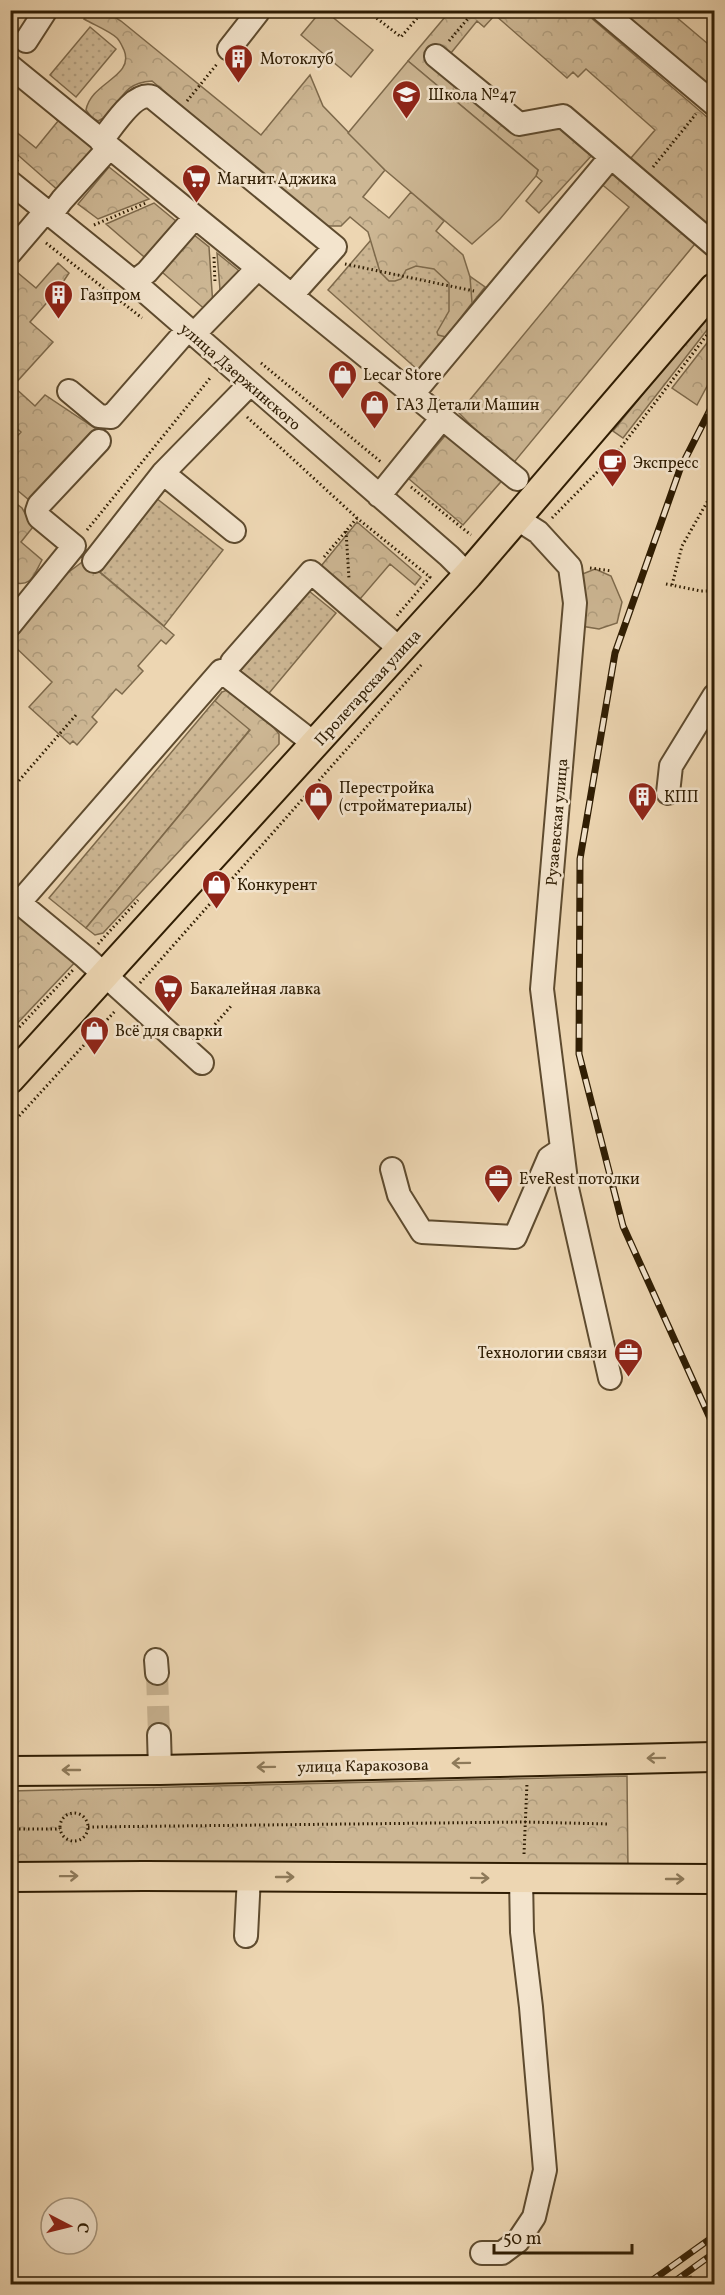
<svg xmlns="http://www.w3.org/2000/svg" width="725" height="2295" font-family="Vollkorn,serif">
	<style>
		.grass { fill: url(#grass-dots); stroke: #7e6a4c; stroke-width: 1.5 }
		.forest { fill: url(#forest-crowns); stroke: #7e6a4c; stroke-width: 1.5 }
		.pitch { fill: #cdb794; stroke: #7e6a4c; stroke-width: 1.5 }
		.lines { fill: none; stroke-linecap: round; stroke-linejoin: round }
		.minor-tunnel { stroke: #c7b18f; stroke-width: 22; stroke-dasharray: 22 11; stroke-linecap: butt }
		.minor-casing { stroke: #5e4b2f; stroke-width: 26 }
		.major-casing { stroke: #2f1d03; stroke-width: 32 }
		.path { stroke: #2f1d03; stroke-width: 3; stroke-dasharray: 1.5 3; stroke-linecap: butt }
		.minor { stroke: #f3e4cd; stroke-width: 22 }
		.major { stroke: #edd6b2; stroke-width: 28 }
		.rail-casing { stroke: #2f1d03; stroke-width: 7 }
		.rail { stroke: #f3e4cd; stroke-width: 4.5; stroke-dasharray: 14; stroke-linecap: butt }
		.oneway { stroke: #8e7a5a }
		.labels { text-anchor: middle; stroke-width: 5; stroke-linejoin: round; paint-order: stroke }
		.poi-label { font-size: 16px; fill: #2f1d03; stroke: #f3e4cd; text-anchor: start }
		.street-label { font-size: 16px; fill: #2f1d03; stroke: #f3e4cd }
	</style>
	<defs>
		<pattern id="grass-dots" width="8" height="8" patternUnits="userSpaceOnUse" patternTransform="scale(1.5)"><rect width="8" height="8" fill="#cdb794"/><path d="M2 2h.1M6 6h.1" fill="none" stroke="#b09d7e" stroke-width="1.8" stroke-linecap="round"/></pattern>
		<pattern id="forest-crowns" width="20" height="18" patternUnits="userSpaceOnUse" patternTransform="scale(1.5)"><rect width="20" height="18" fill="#cdb794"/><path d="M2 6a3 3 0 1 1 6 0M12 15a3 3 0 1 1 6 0" fill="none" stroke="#b09d7e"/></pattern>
	</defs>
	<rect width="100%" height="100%" fill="#edd6b2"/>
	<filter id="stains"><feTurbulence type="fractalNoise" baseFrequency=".00333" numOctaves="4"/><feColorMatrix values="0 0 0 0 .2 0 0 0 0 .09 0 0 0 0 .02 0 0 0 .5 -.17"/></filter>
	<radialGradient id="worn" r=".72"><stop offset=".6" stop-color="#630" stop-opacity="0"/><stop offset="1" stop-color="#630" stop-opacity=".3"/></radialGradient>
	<path class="grass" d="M 90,27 L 116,49 L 76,97 L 50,75 Z
		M 389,219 L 485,287 L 419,371 L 328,290 Z
		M 156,498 L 223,550 L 164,626 L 100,572 Z
		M 309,591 L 336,613 L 265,698 L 236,676 Z
		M 222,692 L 257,721 L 86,928 L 49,898 Z"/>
	<path class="forest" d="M 90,11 L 114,11 L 108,13 L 121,21 L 261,135 L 310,75 L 323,106 L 385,170 L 363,197 L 389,218 L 411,192 L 444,221 L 436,231 L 463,255 L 470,277 L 472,303 L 446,337 L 438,335 L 437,332 L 449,311 L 449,283 L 434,269 L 416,266 L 406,270 L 401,279 L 395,281 L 389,281 L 380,272 L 368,232 L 350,217 L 341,226 L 324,226 L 152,81 C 116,83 122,111 98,121 L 92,118 L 86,110 C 91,82 135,77 124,50 C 122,46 120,41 117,38 C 108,30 94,25 84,19 Z
		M 450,11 L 583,11 L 714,123 L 714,224 L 707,234 L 629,164 L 631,158 L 655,130 L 586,69 L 578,77 L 573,72 L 567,78 L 495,15 L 484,27 L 477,21 L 442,64 L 519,130 L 558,123 L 593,154 L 539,213 L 526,201 L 542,181 L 536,176 L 538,170 L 408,61 Z
		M 615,11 L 669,11 L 714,49 L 714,79 L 707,89 Z
		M 46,101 L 94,143 L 93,151 L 60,192 L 11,149 L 10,127 L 36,148 L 58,121 L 42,106 Z
		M 109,167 L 149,199 L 98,219 L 78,204 Z
		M 611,167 L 699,239 L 511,466 L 459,413 L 629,207 L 599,182 Z
		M 154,203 L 182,226 L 150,262 L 106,224 Z
		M 188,230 L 209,247 L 213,306 L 208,312 L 155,266 Z
		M 217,253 L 243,274 L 221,302 Z
		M 58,263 L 69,273 L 57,291 L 30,322 L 53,342 L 13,386 L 35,406 L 45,395 L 96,429 L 29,500 L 17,490 L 11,496 L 11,443 L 21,432 L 11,423 L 11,269 L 12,268 L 36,288 Z
		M 714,306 L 714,321 L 623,438 L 613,431 Z
		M 714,334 L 714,373 L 697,405 L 672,388 Z
		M 449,431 L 506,476 L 463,525 L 409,479 Z
		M 10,499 L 22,508 L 33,527 L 21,542 L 42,560 C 33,576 32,588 11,582 Z
		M 357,522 L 421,577 L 415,585 L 390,564 L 354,606 L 317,571 Z
		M 85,560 L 174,635 L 166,644 L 161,640 L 138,666 L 143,671 L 122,694 L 116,689 L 92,717 L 97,722 L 77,745 L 73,741 L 70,744 L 29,707 L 52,682 L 11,643 L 58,580 Z
		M 595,569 L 611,576 L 622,602 L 617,623 L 599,629 L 581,626 L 575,577 Z
		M 227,690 L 274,728 L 279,734 L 279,744 L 103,933 L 95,935 L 86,928 L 250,730 L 215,701 L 222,692 Z
		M 10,905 L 79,958 L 11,1030 L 10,929 L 16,923 L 11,919 Z
		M 627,1776 L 628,1870 L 11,1872 L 10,1791 Z"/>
	<path class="pitch" d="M 321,11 L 325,11 L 373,50 L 351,77 L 301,35 Z
		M 408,61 L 538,170 L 536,176 L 500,219 L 472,244 L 385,170 L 348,133 Z"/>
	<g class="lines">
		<path class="minor-tunnel" d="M 157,1673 L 159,1735"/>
		<defs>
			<path id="minor" d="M 602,10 L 714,104
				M 26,41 L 46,10
				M 229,49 L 258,12 L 256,10
				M 436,56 L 519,124 L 563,116 L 714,245
				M 10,66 L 517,479
				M 101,141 C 112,128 134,91 152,97 L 335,247 L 292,295
				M 10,182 L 134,282 L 449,556 L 468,575
				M 50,216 L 62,200 L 109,148
				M 10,253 L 45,212
				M 134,282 L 147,272 L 195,217
				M 194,334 L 258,268
				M 69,391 L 99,416 L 111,417 L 188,329
				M 413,394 L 610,158
				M 379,496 L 442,418
				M 516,518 L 538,532 L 570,567 L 575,603 L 542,989 L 567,1188 L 610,1378
				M 234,531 L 163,473 L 250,384
				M 94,561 L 163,473
				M 10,625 L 74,546 L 39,517 L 37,511 L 39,505 L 99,441
				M 232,662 L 311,572 L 400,649
				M 668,793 L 671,766 L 714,696
				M 10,895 L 85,957 L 202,1063
				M 19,903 L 221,671 L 316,745
				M 392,1169 L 399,1195 L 422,1232 L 515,1237 L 549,1158 L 561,1150
				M 156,1660 L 157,1673
				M 159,1735 L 160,1770
				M 246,1936 L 249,1876
				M 482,2253 L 502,2253 L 518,2241 L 534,2217 L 545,2170 L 531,2007 L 522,1932 L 521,1878"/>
			<path id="major" d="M 10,1079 L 468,575 L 714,288
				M 10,1771 L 160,1770 L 714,1757
				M 10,1877 L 144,1876 L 714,1879"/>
		</defs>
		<use href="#minor" class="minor-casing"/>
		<use href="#major" class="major-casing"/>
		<path class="path" d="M 366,10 L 401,37 L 424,10
			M 449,41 L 475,10
			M 187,101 L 217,64
			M 10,155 L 20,163
			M 653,167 L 696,114
			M 94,225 L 146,203
			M 46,243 L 142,318
			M 214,257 L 215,283
			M 345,264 L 474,291
			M 261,363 L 381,462
			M 247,417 L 357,518 L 430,577 L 395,618
			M 411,487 L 471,535
			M 552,518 L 618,451 L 710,331
			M 87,530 L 211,377
			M 346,531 L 349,579
			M 324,557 L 357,518
			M 590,568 L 612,571
			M 666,584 L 701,591 L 714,591
			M 672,585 L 682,546 L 714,490
			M 10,791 L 76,715
			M 98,944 L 138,900
			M 140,983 L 422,664
			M 10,1037 L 73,970
			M 203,1038 L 232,1005
			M 10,1126 L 116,1010
			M60 1827a14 14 0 1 1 28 0a14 14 0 1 1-28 0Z
			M 88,1827 L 525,1822 L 608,1824
			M 10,1829 L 60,1829
			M 524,1854 L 527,1783
			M 690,2276 L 693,2284"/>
		<use href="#minor" class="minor"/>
		<use href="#major" class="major"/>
		<defs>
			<path id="rail" d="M 714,402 L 680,469 L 615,653 L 580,859 L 579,1054 L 623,1226 L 714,1427
				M 647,2284 L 714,2236
				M 671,2284 L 714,2253"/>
		</defs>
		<use href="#rail" class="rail-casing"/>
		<use href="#rail" class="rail"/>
	</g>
	<defs><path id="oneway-shaft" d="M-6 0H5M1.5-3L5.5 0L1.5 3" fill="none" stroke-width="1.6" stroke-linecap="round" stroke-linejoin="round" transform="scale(1.5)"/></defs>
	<g class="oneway">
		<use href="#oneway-shaft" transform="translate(656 1758) rotate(179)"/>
		<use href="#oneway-shaft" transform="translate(461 1763) rotate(179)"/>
		<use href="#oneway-shaft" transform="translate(266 1767) rotate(179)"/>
		<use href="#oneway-shaft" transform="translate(71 1770) rotate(180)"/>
		<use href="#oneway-shaft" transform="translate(69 1876) rotate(-1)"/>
		<use href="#oneway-shaft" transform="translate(285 1877)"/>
		<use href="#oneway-shaft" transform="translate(480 1878) rotate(1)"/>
		<use href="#oneway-shaft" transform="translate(675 1879)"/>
	</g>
	<defs>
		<symbol id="building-pin" viewBox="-11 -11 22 30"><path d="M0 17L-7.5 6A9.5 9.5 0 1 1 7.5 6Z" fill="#8f2418" stroke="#f3e4cd"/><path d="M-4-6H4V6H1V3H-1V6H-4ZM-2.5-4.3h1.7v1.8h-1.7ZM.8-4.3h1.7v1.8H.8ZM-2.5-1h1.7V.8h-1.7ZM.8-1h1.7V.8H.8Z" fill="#fff"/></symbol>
		<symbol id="school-pin" viewBox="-11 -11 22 30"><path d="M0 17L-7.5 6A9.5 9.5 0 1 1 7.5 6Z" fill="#8f2418" stroke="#f3e4cd"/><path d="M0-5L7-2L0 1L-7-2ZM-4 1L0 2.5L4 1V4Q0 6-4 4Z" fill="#fff"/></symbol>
		<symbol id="supermarket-pin" viewBox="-11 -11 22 30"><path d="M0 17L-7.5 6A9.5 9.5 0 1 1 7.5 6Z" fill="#8f2418" stroke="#f3e4cd"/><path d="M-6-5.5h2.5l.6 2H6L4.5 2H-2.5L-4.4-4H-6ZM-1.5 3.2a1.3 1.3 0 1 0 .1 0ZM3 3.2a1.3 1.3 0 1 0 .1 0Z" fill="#fff"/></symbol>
		<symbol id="shop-pin" viewBox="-11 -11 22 30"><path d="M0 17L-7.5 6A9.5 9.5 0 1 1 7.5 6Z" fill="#8f2418" stroke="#f3e4cd"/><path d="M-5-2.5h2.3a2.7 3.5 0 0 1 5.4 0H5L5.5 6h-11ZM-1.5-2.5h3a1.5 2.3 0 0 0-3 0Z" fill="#fff"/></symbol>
		<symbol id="cafe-pin" viewBox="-11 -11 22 30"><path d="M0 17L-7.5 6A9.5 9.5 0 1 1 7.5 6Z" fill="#8f2418" stroke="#f3e4cd"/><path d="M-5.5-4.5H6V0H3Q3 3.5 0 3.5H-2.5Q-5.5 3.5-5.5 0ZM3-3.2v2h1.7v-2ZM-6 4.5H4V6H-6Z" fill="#fff"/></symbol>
		<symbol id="office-pin" viewBox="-11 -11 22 30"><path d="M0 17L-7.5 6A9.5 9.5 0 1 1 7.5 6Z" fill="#8f2418" stroke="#f3e4cd"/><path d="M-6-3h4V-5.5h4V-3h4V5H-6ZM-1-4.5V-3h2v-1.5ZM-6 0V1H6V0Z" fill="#fff"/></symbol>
	</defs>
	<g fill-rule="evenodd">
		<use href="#building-pin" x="222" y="42" width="33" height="45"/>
		<use href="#school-pin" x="390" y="78" width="33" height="45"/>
		<use href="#supermarket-pin" x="180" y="162" width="33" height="45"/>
		<use href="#building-pin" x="42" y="278" width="33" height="45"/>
		<use href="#shop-pin" x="326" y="358" width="33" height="45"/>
		<use href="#shop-pin" x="358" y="388" width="33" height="45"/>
		<use href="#cafe-pin" x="596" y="446" width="33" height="45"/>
		<use href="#shop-pin" x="302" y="780" width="33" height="45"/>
		<use href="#building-pin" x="626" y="780" width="33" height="45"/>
		<use href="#shop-pin" x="200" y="868" width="33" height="45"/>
		<use href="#supermarket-pin" x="152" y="972" width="33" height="45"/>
		<use href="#shop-pin" x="78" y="1014" width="33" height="45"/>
		<use href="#office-pin" x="482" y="1162" width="33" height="45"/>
		<use href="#office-pin" x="612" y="1336" width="33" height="45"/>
	</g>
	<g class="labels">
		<g class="poi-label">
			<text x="260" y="64">Мотоклуб</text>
			<text x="428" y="100">Школа №47</text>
			<text x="217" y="184">Магнит Аджика</text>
			<text x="80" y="300">Газпром</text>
			<text x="363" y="380">Lecar Store</text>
			<text x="396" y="410">ГАЗ Детали Машин</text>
			<text x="633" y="468">Экспресс</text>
			<text x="339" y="793">Перестройка<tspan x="339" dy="18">(стройматериалы)</tspan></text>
			<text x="664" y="802">КПП</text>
			<text x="237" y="890">Конкурент</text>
			<text x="190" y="994">Бакалейная лавка</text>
			<text x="115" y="1036">Всё для сварки</text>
			<text x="519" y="1184">EveRest потолки</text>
			<text x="607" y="1358" text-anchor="end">Технологии связи</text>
		</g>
		<g class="street-label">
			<text transform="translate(241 376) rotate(41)" y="6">улица Дзержинского</text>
			<text transform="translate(367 687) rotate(-48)" y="6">Пролетарская улица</text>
			<text transform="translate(556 822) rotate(-85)" y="6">Рузаевская улица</text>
			<text transform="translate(363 1765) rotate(-1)" y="6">улица Каракозова</text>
		</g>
	</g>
	<rect width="725" height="2295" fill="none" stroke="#edd6b2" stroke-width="36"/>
	<rect x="12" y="12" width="701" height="2271" fill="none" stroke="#2f1d03" stroke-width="3"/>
	<rect x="18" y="18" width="689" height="2259" fill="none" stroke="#2f1d03" stroke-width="1.5"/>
	<g transform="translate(69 2226) rotate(97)"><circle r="28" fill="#f3e4cd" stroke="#a5947c" stroke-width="1.5"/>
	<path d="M0-4.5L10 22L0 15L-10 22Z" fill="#8f2418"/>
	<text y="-9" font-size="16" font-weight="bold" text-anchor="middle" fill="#2f1d03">С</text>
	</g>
	<path d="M494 2244v9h138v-9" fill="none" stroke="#2f1d03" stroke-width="3"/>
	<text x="503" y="2244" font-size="18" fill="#2f1d03" stroke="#f3e4cd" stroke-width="4.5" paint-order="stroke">50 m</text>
	<rect width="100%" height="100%" filter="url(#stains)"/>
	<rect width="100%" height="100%" fill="url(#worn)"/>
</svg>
